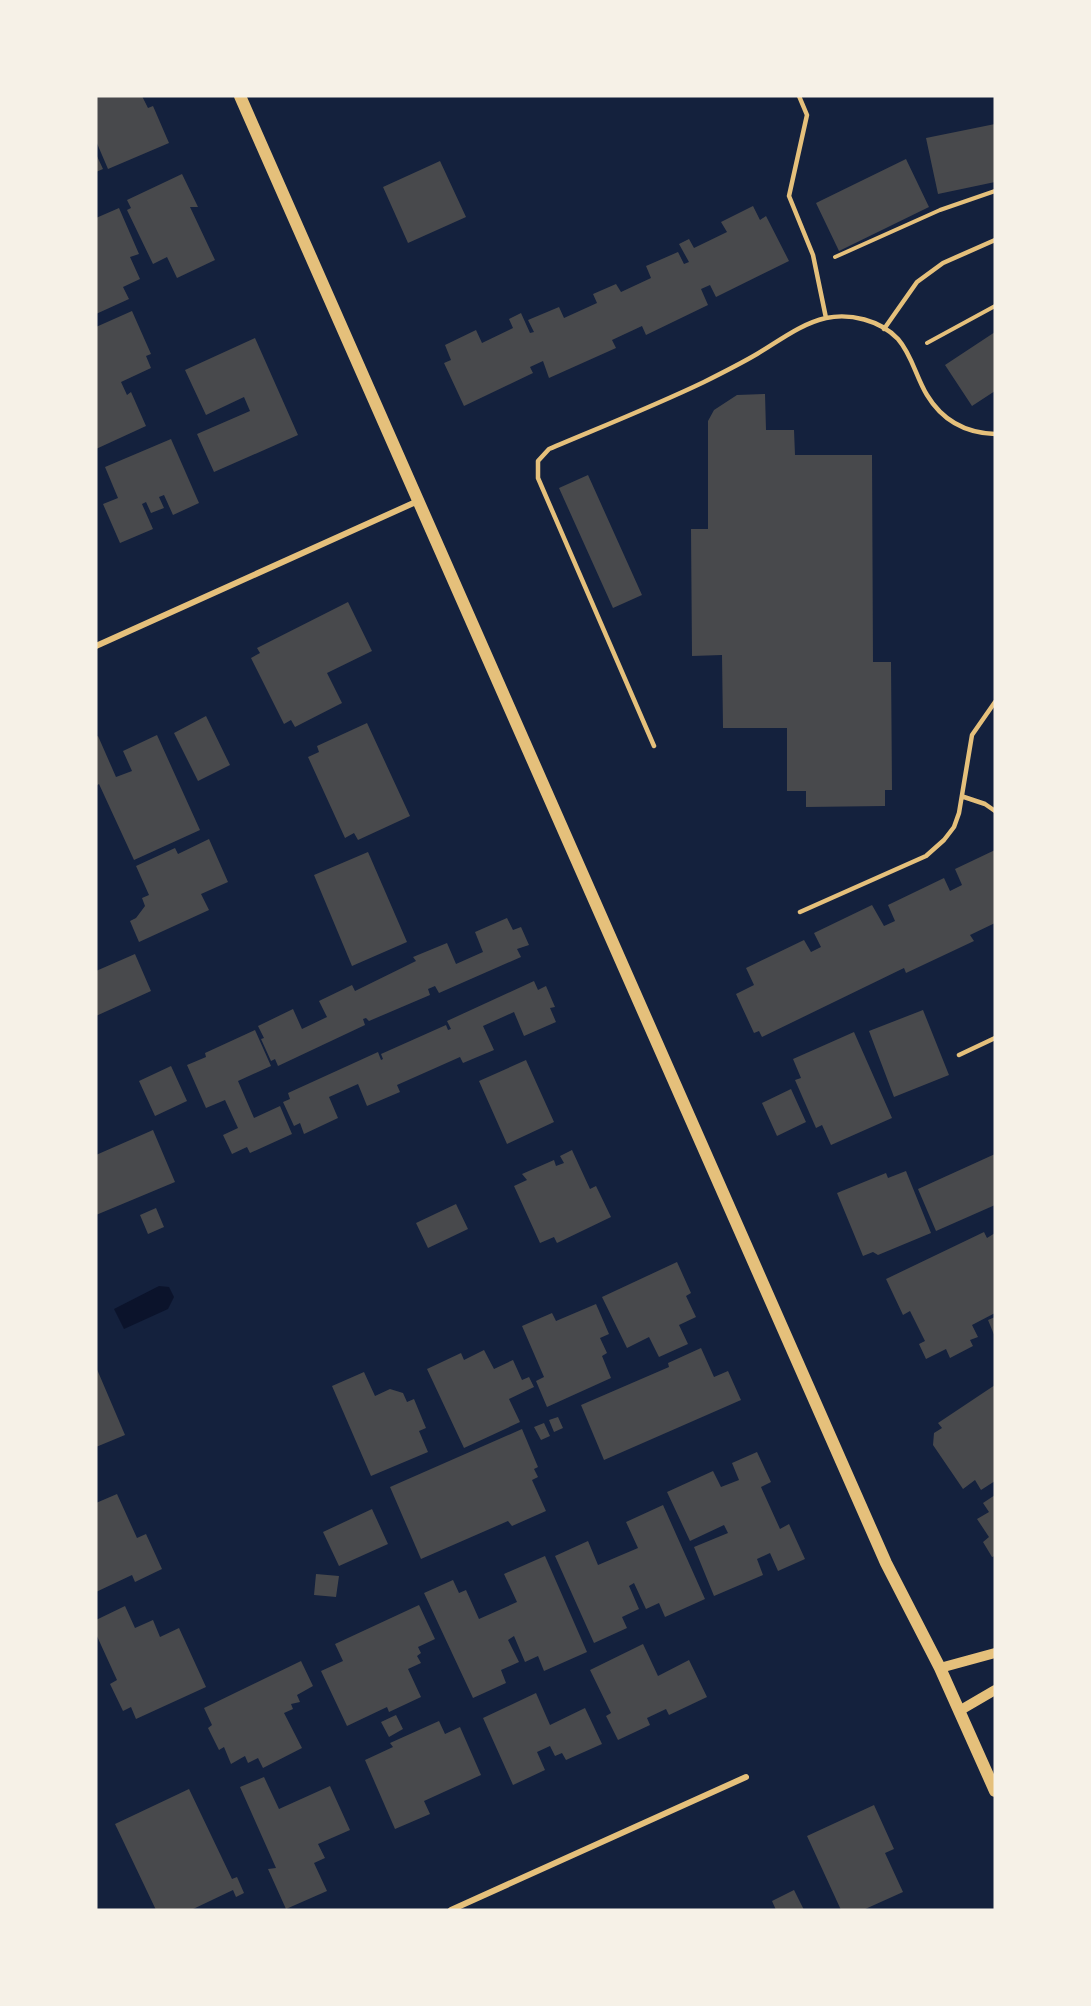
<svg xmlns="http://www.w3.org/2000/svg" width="1091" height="2006" font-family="'Exo 2',sans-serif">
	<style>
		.water { fill: #0b132b }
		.building { fill: #48494c }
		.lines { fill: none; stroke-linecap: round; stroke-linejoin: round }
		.path { stroke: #e5c07b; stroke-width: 4 }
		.service { stroke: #e5c07b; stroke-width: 4.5 }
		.minor { stroke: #e5c07b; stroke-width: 6 }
		.tertiary { stroke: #e5c07b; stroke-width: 10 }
		.secondary { stroke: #e5c07b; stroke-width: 12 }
	</style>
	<rect width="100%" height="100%" fill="#14213d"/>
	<path class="water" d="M 159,1286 L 169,1287 L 174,1297 L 168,1309 L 124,1329 L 114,1309 Z"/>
	<path class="building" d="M 96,96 L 142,96 L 148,108 L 153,106 L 169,143 L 108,169 L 96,141 Z
		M 995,124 L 995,182 L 938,194 L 926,138 Z
		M 96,154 L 103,169 L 96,172 Z
		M 906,159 L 929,207 L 839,251 L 816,203 Z
		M 440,161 L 466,217 L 408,243 L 383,187 Z
		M 182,174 L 198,207 L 190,207 L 215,260 L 177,278 L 167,257 L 153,264 L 127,210 L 131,208 L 127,200 Z
		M 753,206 L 760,220 L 766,216 L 789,261 L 716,297 L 710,285 L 701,289 L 708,305 L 646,335 L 642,326 L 612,340 L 616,348 L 549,378 L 543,361 L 530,367 L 533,373 L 464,406 L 444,363 L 451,360 L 445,345 L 476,330 L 482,343 L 513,328 L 509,319 L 521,313 L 530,333 L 534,332 L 528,320 L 559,307 L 564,318 L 597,303 L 593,294 L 616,284 L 621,292 L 651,278 L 646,266 L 678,252 L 684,264 L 689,262 L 679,244 L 689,239 L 694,248 L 727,232 L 721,222 Z
		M 119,208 L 139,254 L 130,257 L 140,279 L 123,287 L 129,299 L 96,314 L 96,218 Z
		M 132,311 L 151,354 L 146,356 L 151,368 L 121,382 L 127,395 L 131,392 L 146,426 L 96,449 L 96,327 Z
		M 995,332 L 995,391 L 972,406 L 945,365 Z
		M 255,338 L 298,435 L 214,472 L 197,434 L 250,411 L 244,397 L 206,415 L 185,370 Z
		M 765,394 L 766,430 L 794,430 L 795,455 L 872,455 L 873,662 L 891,662 L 892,790 L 885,790 L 885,806 L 806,807 L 806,791 L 787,791 L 787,728 L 723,728 L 722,655 L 692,656 L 691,529 L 708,529 L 708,421 L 714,410 L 737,395 Z
		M 171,439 L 199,503 L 173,515 L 164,495 L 159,497 L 164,508 L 151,513 L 146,502 L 142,504 L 153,529 L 120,543 L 103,504 L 118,498 L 105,467 Z
		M 588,475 L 642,595 L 613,608 L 559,488 Z
		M 348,602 L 372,651 L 327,673 L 342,703 L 295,727 L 291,720 L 284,724 L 251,658 L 260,653 L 257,648 Z
		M 206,716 L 230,765 L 198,781 L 174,733 Z
		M 367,723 L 410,816 L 358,840 L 354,833 L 345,838 L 308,757 L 319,752 L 317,746 Z
		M 157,735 L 200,830 L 134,860 L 99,784 L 96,786 L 96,737 L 98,736 L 116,777 L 132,771 L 123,751 Z
		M 209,839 L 228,882 L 201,894 L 209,910 L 139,942 L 130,921 L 136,918 L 145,906 L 142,898 L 149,895 L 136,866 L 175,848 L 178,854 Z
		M 995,850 L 995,923 L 970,935 L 974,941 L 906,973 L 904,968 L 762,1037 L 759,1031 L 754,1033 L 736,994 L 754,985 L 746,968 L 804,940 L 811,952 L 821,947 L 814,933 L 872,905 L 884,926 L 895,921 L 888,905 L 944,878 L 950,891 L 962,885 L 955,869 Z
		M 368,852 L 407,942 L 352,966 L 314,875 Z
		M 507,918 L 513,930 L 521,927 L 529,945 L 517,949 L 521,957 L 439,993 L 435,986 L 428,989 L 430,995 L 369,1021 L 366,1018 L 363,1019 L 365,1025 L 278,1066 L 275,1059 L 271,1061 L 261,1039 L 264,1038 L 258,1026 L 293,1009 L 302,1029 L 327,1017 L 319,1001 L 352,985 L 355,991 L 416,961 L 413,957 L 447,943 L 456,964 L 483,952 L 475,932 Z
		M 135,954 L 151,991 L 96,1016 L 96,971 Z
		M 534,981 L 538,990 L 546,986 L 555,1007 L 550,1008 L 556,1022 L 524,1036 L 514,1012 L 483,1026 L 494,1050 L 463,1063 L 460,1057 L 397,1085 L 400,1092 L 367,1106 L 358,1084 L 329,1097 L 338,1118 L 304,1134 L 300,1123 L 294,1126 L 283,1102 L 290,1099 L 288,1093 L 378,1052 L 381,1060 L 383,1059 L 381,1054 L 446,1025 L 448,1030 L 451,1029 L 447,1021 Z
		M 923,1010 L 949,1075 L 894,1097 L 869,1031 Z
		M 255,1030 L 271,1066 L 238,1081 L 254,1118 L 280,1106 L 292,1134 L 250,1153 L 247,1147 L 232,1154 L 223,1135 L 238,1128 L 225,1100 L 206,1108 L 187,1065 L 206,1057 L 205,1053 Z
		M 854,1032 L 892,1118 L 831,1145 L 822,1125 L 816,1128 L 795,1080 L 801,1078 L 793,1059 Z
		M 526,1060 L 554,1122 L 507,1144 L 479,1081 Z
		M 171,1066 L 187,1101 L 155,1116 L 139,1081 Z
		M 791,1089 L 806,1122 L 777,1136 L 762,1103 Z
		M 153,1130 L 175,1182 L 96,1215 L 96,1155 Z
		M 572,1150 L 590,1189 L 596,1186 L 611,1217 L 557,1243 L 554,1237 L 540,1243 L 514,1186 L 527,1180 L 522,1174 L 554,1160 L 556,1166 L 564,1163 L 560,1156 Z
		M 995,1154 L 995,1205 L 936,1231 L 918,1189 Z
		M 906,1171 L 931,1233 L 878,1255 L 873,1252 L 863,1256 L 837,1193 L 886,1173 L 888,1178 Z
		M 456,1204 L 468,1229 L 428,1248 L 416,1223 Z
		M 156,1208 L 164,1227 L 148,1234 L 140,1215 Z
		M 984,1232 L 987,1238 L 995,1233 L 995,1313 L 972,1325 L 978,1337 L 970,1340 L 973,1346 L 950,1358 L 946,1349 L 926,1359 L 919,1344 L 925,1341 L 910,1311 L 903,1315 L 886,1279 Z
		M 677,1262 L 691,1293 L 686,1296 L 696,1317 L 679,1325 L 688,1344 L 659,1357 L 649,1337 L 627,1348 L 602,1297 Z
		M 596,1304 L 609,1334 L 600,1338 L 607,1353 L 602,1356 L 611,1378 L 547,1407 L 536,1381 L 544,1377 L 522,1326 L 552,1313 L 556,1321 Z
		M 995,1317 L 995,1337 L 988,1320 Z
		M 701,1348 L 714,1377 L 728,1371 L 741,1400 L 604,1460 L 581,1405 L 669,1367 L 668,1363 Z
		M 484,1350 L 494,1369 L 513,1360 L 522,1380 L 529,1377 L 534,1387 L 509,1399 L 520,1422 L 464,1448 L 427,1369 L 461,1353 L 464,1360 Z
		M 96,1367 L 125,1435 L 96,1447 Z
		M 364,1372 L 375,1396 L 390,1389 L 403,1393 L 407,1402 L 414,1399 L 426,1428 L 419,1431 L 428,1452 L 371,1476 L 332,1386 Z
		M 995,1385 L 995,1481 L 981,1490 L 975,1480 L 963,1489 L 933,1445 L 934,1433 L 942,1428 L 938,1423 Z
		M 558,1417 L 563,1428 L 554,1432 L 549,1420 Z
		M 544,1423 L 550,1436 L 541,1440 L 534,1427 Z
		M 522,1429 L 538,1467 L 534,1469 L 538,1477 L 532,1480 L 546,1511 L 512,1526 L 508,1521 L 421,1559 L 390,1487 Z
		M 757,1452 L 771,1482 L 761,1487 L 780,1529 L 789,1524 L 805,1559 L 778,1571 L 770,1553 L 757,1559 L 763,1575 L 714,1596 L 694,1547 L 728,1533 L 724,1525 L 690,1541 L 667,1492 L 713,1471 L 721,1487 L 739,1480 L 732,1463 Z
		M 117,1494 L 137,1538 L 146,1534 L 162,1569 L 135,1582 L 132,1575 L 96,1592 L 96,1503 Z
		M 995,1495 L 995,1556 L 992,1557 L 983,1542 L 989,1537 L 977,1519 L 989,1512 L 983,1503 Z
		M 663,1505 L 705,1599 L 665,1617 L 659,1603 L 646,1609 L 634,1583 L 629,1586 L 639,1609 L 622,1617 L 627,1628 L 594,1643 L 555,1556 L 588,1541 L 598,1565 L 638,1548 L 626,1522 Z
		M 372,1509 L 388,1544 L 339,1566 L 323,1532 Z
		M 545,1556 L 587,1652 L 544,1671 L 538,1656 L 525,1662 L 514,1636 L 508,1640 L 519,1662 L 501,1670 L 506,1683 L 473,1698 L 424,1593 L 453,1580 L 459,1593 L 466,1590 L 479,1619 L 517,1602 L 504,1574 Z
		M 316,1574 L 339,1576 L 336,1597 L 314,1595 Z
		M 419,1605 L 435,1639 L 418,1647 L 421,1653 L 417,1656 L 421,1663 L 408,1669 L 421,1697 L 389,1712 L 387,1707 L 347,1726 L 321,1671 L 343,1661 L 335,1644 Z
		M 125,1606 L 135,1628 L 153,1620 L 160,1637 L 179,1628 L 206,1687 L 136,1719 L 131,1707 L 123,1711 L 110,1684 L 117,1680 L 96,1634 L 96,1620 Z
		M 643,1644 L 658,1676 L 689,1660 L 707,1697 L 669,1715 L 666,1709 L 647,1718 L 650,1725 L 618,1740 L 606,1716 L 611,1713 L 590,1670 Z
		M 301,1661 L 313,1686 L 297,1695 L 300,1702 L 291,1704 L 293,1709 L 284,1713 L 302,1748 L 263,1768 L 258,1758 L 248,1763 L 245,1756 L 231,1764 L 224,1747 L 219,1750 L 208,1728 L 212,1725 L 204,1708 Z
		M 536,1693 L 550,1725 L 585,1708 L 602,1744 L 566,1760 L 562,1753 L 555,1756 L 550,1746 L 537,1752 L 545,1770 L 513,1785 L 483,1718 Z
		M 396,1715 L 403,1729 L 389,1737 L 381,1722 Z
		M 439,1721 L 445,1734 L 460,1727 L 481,1775 L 424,1801 L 430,1814 L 395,1829 L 365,1760 L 393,1747 L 390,1743 Z
		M 264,1777 L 279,1809 L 330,1786 L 350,1830 L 318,1844 L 325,1858 L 314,1863 L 327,1891 L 286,1909 L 268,1869 L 276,1868 L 240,1787 Z
		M 189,1789 L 232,1879 L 237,1877 L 244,1893 L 236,1897 L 233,1890 L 191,1910 L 156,1910 L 115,1824 Z
		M 874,1805 L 894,1849 L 885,1853 L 903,1892 L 863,1910 L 841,1910 L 807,1836 Z
		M 794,1890 L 804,1910 L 776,1910 L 772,1901 Z"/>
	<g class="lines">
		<path class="path" d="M 835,257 L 940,210 L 995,191
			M 927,343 L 995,306"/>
		<path class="service" d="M 799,96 L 807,115 L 789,196 L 813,255 L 826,318
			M 884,329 L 917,282 L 943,263 L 995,240
			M 654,746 L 538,478 L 538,461 L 549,449 C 601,427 654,406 704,382 C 722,373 740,364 757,354 C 779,341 800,324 826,318 C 850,313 880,320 898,339 C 912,355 916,377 927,395 C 942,420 966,433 995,434
			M 964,797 L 985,804 L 995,811
			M 800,912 L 926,856 L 944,840 L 954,827 L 959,813 L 972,735 L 995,702
			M 959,1055 L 995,1038"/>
		<path class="minor" d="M 96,646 L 418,501
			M 451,1910 L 746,1777"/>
		<path class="tertiary" d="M 940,1668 L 995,1653
			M 959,1711 L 995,1690"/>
		<path class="secondary" d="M 240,96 L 886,1563 L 940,1668 L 995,1791"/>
	</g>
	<rect width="1091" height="2006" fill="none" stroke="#f6f1e7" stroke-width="195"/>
</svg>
